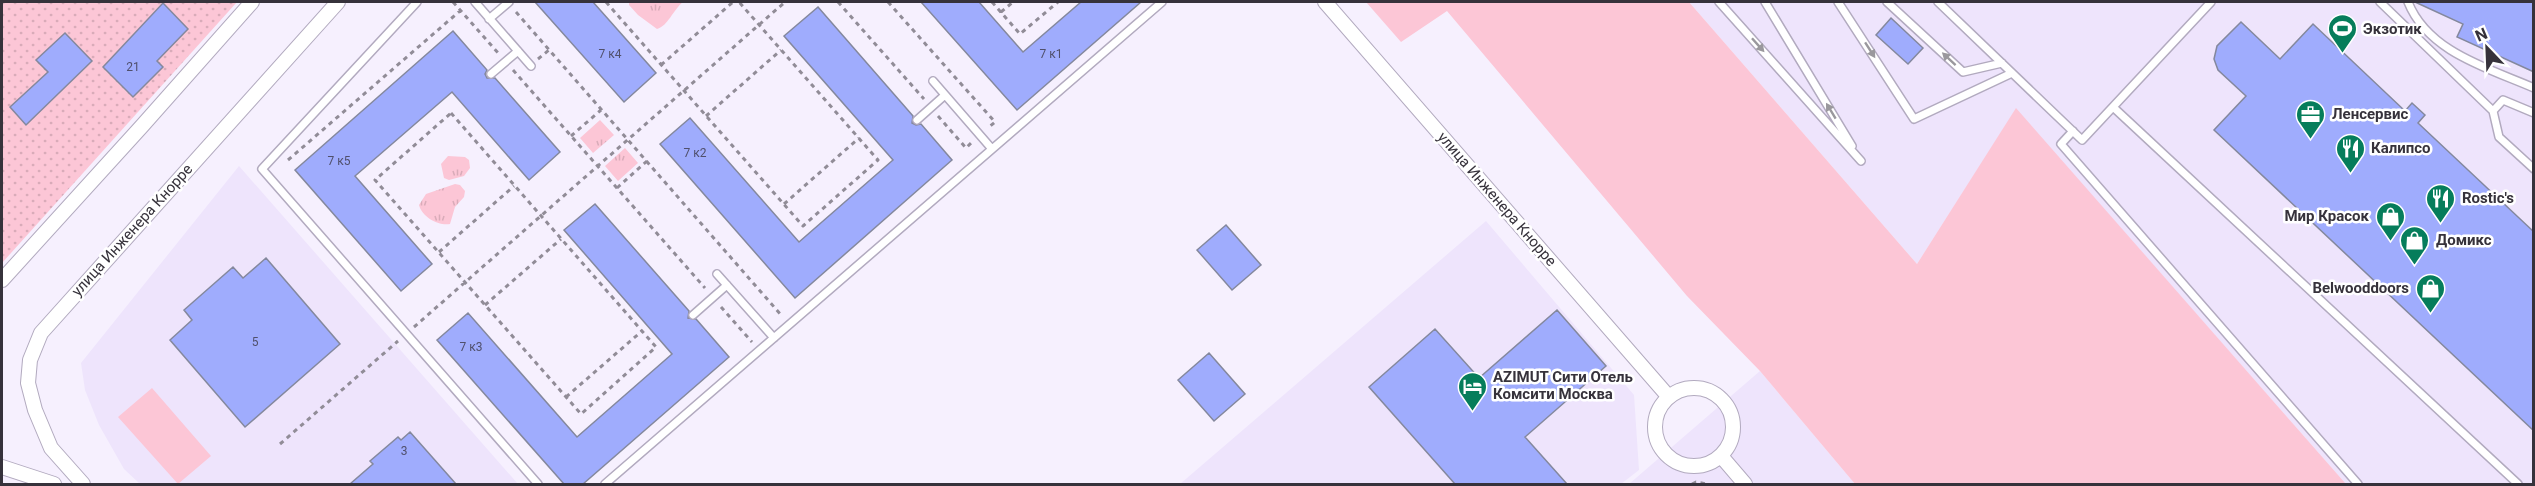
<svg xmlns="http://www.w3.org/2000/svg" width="2535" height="486" font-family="Roboto,sans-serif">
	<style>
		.built { fill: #eee4fc }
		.grass { fill: #fcc6d6 }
		.park { fill: url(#park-tufts) }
		.garden { fill: url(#garden-dots) }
		.building { fill: #9facfd; stroke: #84889d; stroke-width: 1.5 }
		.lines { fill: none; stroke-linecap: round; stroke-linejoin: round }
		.service-casing { stroke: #b2aabf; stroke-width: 10 }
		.minor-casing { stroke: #b2aabf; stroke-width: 16 }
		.path { stroke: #918c97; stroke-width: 3; stroke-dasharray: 4.5 4.5; stroke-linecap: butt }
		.service { stroke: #fff; stroke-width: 7 }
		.minor { stroke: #fff; stroke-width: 14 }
		.oneway { fill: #9a989d }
		.labels { text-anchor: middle; stroke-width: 5; stroke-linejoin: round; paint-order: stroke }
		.number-label { font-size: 12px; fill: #50506c }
		.poi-label { font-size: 15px; font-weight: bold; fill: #36323b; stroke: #fff; text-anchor: start }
		.street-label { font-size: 15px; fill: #36323b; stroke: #fff }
	</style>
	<defs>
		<pattern id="park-tufts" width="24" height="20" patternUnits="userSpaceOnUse" patternTransform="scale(1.5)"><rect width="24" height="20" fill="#fcc6d6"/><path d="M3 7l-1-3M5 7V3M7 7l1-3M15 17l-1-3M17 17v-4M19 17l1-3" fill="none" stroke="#d9abb9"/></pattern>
		<pattern id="garden-dots" width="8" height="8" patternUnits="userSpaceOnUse" patternTransform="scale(1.5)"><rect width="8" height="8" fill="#fcc6d6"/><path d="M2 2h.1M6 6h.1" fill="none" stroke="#d9abb9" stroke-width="1.8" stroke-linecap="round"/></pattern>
	</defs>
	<rect width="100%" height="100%" fill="#f6f0fe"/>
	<path class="built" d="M 1689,2 L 2533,2 L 2533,484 L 2346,484 L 2016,109 L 1917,264 Z
		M 239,166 L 518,484 L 140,484 L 124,469 L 99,425 L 85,390 L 81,363 Z
		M 1486,221 L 1634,395 L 1639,470 L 1621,484 L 1180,484 Z
		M 1760,371 L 1855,484 L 1629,484 Z"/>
	<path class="grass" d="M 1366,2 L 1689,2 L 1917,264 L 2016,108 L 2346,484 L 1855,484 L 1760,371 L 1687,296 L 1447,11 L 1401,42 Z
		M 152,388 L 211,456 L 178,484 L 118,417 Z"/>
	<path class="park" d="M 629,2 L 683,2 C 673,10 668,26 657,29 L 638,15 L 629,5 Z
		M 600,120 L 614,135 L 593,153 L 580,138 Z
		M 625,148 L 638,163 L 618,181 L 605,166 Z
		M 448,156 L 465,157 L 469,160 L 470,168 L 464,176 L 449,180 L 444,178 L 441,164 Z
		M 455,184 L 460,185 L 465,191 L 464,197 L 455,207 L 450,224 C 438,226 422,217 419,205 L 426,194 Z"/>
	<path class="garden" d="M 2,2 L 237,2 L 2,263 Z"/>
	<path class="building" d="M 535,2 L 593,2 L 656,73 L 624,102 Z
		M 921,2 L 979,2 L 1023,52 L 1081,2 L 1141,2 L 1017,110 Z
		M 2415,2 L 2534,2 L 2534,72 L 2457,37 L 2463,24 Z
		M 163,3 L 188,29 L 157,61 L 163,67 L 133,97 L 103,67 Z
		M 818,7 L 913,116 L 912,123 L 916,125 L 921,124 L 952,160 L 795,298 L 660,144 L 690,118 L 799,242 L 893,160 L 784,36 Z
		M 1891,18 L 1923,48 L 1908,64 L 1876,35 Z
		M 2241,22 L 2280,59 L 2313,24 L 2405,111 L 2412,103 L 2425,115 L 2418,123 L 2534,232 L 2534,431 L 2214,130 L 2246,96 L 2218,70 L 2214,59 L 2217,46 Z
		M 453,31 L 487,70 L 485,74 L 487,78 L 495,78 L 560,152 L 529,180 L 452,92 L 355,176 L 432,264 L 401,291 L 295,170 Z
		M 65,33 L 92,61 L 26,125 L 10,107 L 48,72 L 36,60 Z
		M 595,204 L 689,311 L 688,318 L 696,319 L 729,357 L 583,484 L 564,484 L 437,340 L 468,313 L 577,437 L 672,354 L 564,230 Z
		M 1226,225 L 1261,265 L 1232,290 L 1197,250 Z
		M 266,258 L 340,344 L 245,427 L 170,340 L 192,320 L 184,310 L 233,267 L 243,278 Z
		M 1557,310 L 1606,366 L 1525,437 L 1567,484 L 1455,484 L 1369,387 L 1435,329 L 1479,378 Z
		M 1209,353 L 1245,394 L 1214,421 L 1178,380 Z
		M 410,432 L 456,484 L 350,484 L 373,464 L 370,461 L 398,437 L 401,440 Z"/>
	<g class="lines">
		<defs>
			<path id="service" d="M 417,2 L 262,169 L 538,484
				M 475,2 L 531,66
				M 1719,2 L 1861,161
				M 1765,2 L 1852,146
				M 1838,2 L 1914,119 L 2012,73
				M 1887,2 L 1963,72 L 2002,63
				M 1938,2 L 2082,140 L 2211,2
				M 2380,2 L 2493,111 L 2499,137 L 2534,169
				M 2408,2 C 2428,52 2488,68 2534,88
				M 489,19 L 509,2
				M 491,74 L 518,51
				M 933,81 L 992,149
				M 2113,107 L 2518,484
				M 2493,111 L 2503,100 L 2534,113
				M 917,120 L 945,95
				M 2073,131 L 2061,144 L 2358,484
				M 717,274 L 774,338
				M 693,315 L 727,285
				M 605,484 L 1162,2"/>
			<path id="minor" d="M 1325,2 L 1668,396
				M 2,280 L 142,126 L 252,2
				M1655 427a39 39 0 1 1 78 0a39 39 0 1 1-78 0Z
				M 1721,456 L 1745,484
				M 2,467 L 54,484
				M 83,484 L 51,448 L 35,410 L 28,383 L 30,360 L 41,333 L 338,2"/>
		</defs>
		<use href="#service" class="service-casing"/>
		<use href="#minor" class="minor-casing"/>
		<path class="path" d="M 453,2 L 499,54
			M 606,2 L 803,226 L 878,160 L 739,2
			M 838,2 L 924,99
			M 888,2 L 995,122 L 988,128
			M 992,2 L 1020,34 L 1058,2
			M 516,12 L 782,316
			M 1001,12 L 1013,2
			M 538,59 L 549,50
			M 661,65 L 733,2
			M 513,70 L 705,288
			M 451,113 L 656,347 L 581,414 L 375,180 Z
			M 706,116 L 781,50
			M 938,116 L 966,148 L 972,142
			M 571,136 L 601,110
			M 288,160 L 461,10
			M 617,188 L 647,161
			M 784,204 L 859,138
			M 439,252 L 514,186
			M 485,305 L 561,239
			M 721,307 L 752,342
			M 414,327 L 785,2
			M 566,397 L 642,331
			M 280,444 L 398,341
			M 1692,484 L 1696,482 L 1707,484"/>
		<use href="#service" class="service"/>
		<use href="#minor" class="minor"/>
	</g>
	<defs><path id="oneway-solid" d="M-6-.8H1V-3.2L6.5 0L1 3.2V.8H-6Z" transform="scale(1.5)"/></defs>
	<g class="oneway">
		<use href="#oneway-solid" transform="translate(1758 45) rotate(48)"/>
		<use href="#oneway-solid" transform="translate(1870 50) rotate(57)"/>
		<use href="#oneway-solid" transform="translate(1949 59) rotate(-137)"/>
		<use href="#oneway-solid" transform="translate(1831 111) rotate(-121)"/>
	</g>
	<defs>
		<symbol id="stadium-pin" viewBox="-11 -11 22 30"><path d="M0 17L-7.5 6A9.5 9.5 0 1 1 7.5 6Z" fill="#067d5b" stroke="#fff"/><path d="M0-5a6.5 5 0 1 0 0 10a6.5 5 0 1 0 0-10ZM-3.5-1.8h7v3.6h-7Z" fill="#fff"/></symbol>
		<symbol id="office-pin" viewBox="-11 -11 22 30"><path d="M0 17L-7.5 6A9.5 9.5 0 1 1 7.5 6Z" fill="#067d5b" stroke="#fff"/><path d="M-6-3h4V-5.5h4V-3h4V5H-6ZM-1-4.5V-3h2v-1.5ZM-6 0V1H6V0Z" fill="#fff"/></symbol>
		<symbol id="restaurant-pin" viewBox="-11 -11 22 30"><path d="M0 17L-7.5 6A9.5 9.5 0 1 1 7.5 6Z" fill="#067d5b" stroke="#fff"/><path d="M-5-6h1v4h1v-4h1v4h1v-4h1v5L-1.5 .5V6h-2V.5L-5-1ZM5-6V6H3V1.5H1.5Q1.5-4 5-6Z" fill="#fff"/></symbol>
		<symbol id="shop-pin" viewBox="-11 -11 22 30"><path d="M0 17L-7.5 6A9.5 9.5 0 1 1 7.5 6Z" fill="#067d5b" stroke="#fff"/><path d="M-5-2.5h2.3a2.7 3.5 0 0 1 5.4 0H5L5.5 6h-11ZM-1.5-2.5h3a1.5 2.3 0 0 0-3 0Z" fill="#fff"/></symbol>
		<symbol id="hotel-pin" viewBox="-11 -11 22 30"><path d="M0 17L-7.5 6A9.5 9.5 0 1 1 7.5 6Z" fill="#067d5b" stroke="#fff"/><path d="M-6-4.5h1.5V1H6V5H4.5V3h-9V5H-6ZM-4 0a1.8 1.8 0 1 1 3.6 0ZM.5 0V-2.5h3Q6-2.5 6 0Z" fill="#fff"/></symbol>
	</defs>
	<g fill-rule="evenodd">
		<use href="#stadium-pin" x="2326" y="12" width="33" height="45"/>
		<use href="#office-pin" x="2294" y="98" width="33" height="45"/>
		<use href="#restaurant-pin" x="2334" y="132" width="33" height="45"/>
		<use href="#restaurant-pin" x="2424" y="182" width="33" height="45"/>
		<use href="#shop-pin" x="2374" y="200" width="33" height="45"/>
		<use href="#shop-pin" x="2398" y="224" width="33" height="45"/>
		<use href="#shop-pin" x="2414" y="272" width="33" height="45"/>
		<use href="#hotel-pin" x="1456" y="370" width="33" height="45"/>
	</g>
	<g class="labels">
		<g class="number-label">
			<text x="610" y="58">7 к4</text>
			<text x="1051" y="58">7 к1</text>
			<text x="133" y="71">21</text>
			<text x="695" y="157">7 к2</text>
			<text x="339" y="165">7 к5</text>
			<text x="255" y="346">5</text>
			<text x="471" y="351">7 к3</text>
			<text x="404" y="455">3</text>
		</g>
		<g class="poi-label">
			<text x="2363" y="34">Экзотик</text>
			<text x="2332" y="119">Ленсервис</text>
			<text x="2371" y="153">Калипсо</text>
			<text x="2462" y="203">Rostic's</text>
			<text x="2369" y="221" text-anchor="end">Мир Красок</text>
			<text x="2436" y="245">Домикс</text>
			<text x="2409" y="293" text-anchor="end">Belwooddoors</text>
			<text x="1493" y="382">AZIMUT Сити Отель<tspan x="1493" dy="17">Комсити Москва</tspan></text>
		</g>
		<g class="street-label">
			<text transform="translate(1497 199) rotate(49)" y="5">улица Инженера Кнорре</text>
			<text transform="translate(132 230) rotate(-48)" y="5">улица Инженера Кнорре</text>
		</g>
	</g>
	<rect width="2535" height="486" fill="none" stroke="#36323b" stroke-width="6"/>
	<g transform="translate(2487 48) rotate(337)" stroke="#ffffff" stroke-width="4.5" paint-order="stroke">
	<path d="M0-4.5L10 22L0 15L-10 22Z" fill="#36323b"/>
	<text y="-9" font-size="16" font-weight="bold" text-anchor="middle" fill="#36323b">N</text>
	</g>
</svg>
